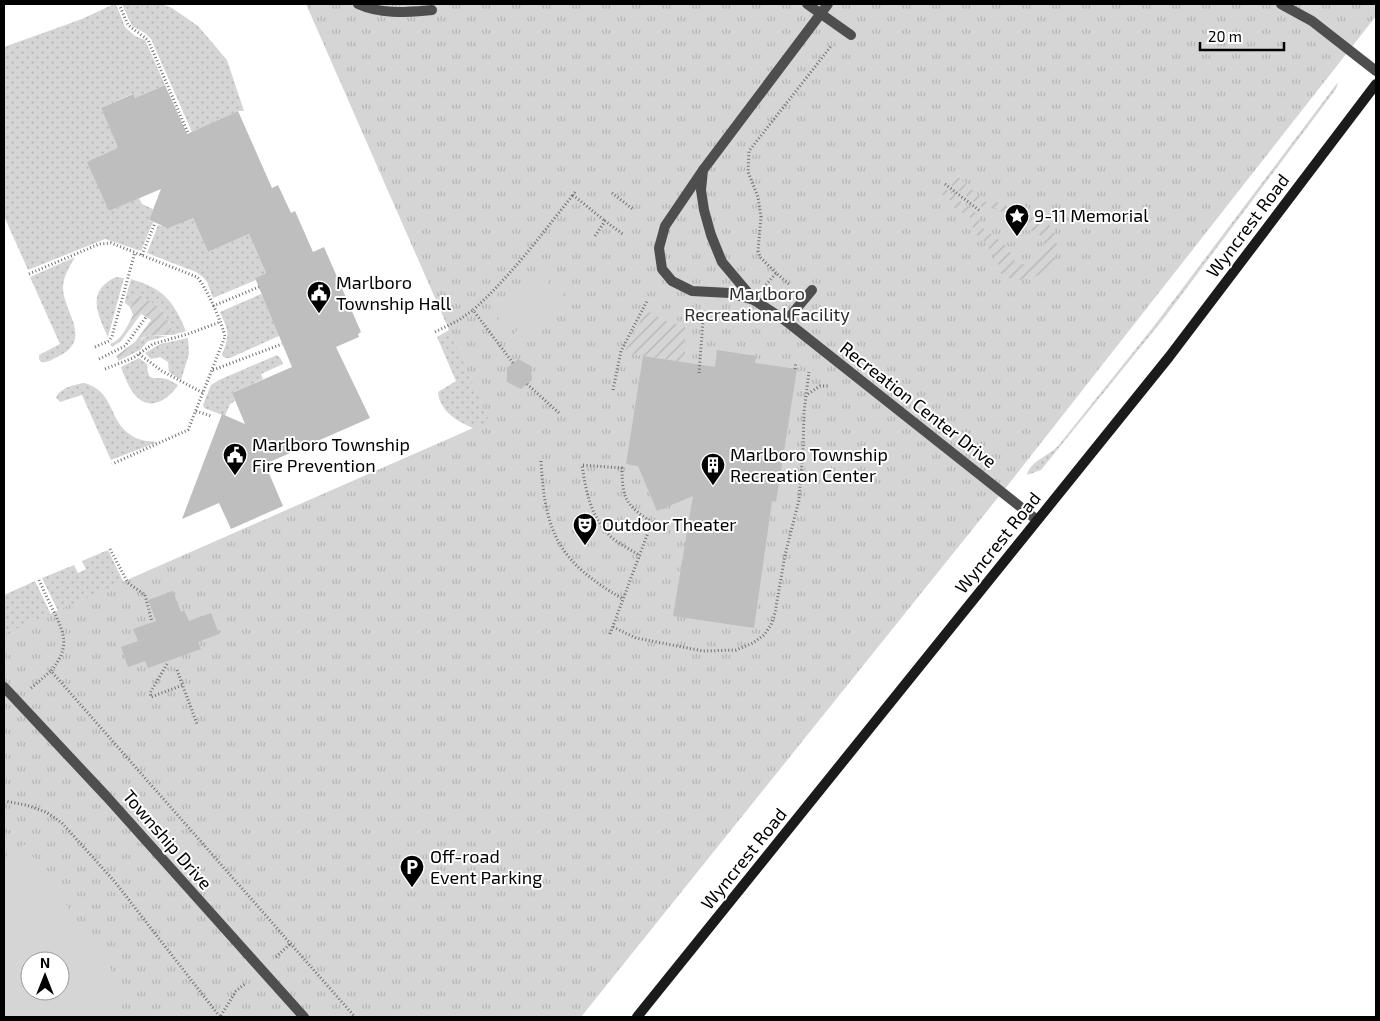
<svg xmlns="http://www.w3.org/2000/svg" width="1380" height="1021" font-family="'Exo 2',sans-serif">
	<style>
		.grass { fill: url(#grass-dots) }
		.park { fill: url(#park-tufts); fill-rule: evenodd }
		.garden { fill: url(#garden-furrows) }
		.pitch { fill: #d5d5d5; fill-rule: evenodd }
		.building { fill: #bebebe }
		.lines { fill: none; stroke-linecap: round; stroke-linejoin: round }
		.path { stroke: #707070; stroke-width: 3; stroke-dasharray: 1 2.5; stroke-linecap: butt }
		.lane { stroke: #4e4e4e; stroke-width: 10 }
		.street { stroke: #4e4e4e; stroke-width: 10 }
		.secondary { stroke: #1b1b1b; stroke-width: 10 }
		.labels { text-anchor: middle; stroke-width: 4; stroke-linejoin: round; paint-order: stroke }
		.poi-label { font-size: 18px; fill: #000; stroke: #fff; text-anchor: start }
		.street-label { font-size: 18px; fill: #000; stroke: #fff }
		.park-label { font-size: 18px; fill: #2c2c2c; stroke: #fff }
	</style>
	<defs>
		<pattern id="grass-dots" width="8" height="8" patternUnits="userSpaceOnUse" patternTransform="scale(1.25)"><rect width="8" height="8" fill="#d5d5d5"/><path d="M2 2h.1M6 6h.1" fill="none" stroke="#b5b5b5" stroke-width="1.8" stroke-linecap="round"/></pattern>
		<pattern id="park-tufts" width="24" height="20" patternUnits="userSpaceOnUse" patternTransform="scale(1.25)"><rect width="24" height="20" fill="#d5d5d5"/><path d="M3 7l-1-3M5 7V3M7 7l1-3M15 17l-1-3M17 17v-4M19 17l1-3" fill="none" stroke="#b5b5b5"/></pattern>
		<pattern id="garden-furrows" width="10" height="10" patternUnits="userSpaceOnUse" patternTransform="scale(1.25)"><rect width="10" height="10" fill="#d5d5d5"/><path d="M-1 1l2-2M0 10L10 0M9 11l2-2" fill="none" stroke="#b5b5b5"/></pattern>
	</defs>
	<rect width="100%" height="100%" fill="#fff"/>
	<path class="grass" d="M 114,4 L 116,4 L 125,27 L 135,36 L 145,40 L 165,85 L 135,98 L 132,94 L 101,108 L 118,148 L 109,211 L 139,198 L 142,204 L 153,209 L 149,221 L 153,222 L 141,251 L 105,239 L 28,270 L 4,216 L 4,47 L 82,19 Z
		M 122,4 L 161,4 L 172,8 L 198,26 L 227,60 L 244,111 L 238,111 L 192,132 L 151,39 L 145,33 L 132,26 Z
		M 1338,82 L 1336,89 L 1165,317 L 1041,470 L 1027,475 C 1030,461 1049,456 1058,446 L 1154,326 Z
		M 167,213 L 193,218 L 208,252 L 249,234 L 266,273 L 255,278 L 256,280 L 213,298 L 207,282 L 203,277 L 196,272 L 147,253 L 158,225 L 162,226 Z
		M 75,257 C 70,266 64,275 63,286 C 62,312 94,338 59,356 C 53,359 48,363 41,362 L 39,359 L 39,355 L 60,344 L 30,277 Z
		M 116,277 L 124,278 L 108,337 C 97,313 86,291 116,277 Z
		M 131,279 C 164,289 173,300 186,331 L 173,335 C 167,311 157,303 135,295 L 132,305 L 130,307 L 125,303 L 125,300 Z
		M 261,294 L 292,330 L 230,358 L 225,358 L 222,355 C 230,333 229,333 220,312 Z
		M 469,318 L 531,393 L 478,430 C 460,423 440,413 438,392 L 456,381 L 437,337 Z
		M 151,335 L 167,336 L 148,341 L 140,350 L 118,361 L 118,359 C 132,352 136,339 151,335 Z
		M 188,338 L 189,354 L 181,380 L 169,372 L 168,362 L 160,357 L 151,359 L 145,353 L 160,344 Z
		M 277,355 L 281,359 L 283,364 L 261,374 L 263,379 L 232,393 L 235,401 L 230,404 L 225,416 L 204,408 L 203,405 L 211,385 L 219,380 Z
		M 139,358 L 147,364 C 148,385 155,375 166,379 C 170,380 174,383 178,385 C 170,398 152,411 138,398 C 129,390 125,377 121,367 Z
		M 84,383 C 115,391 108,421 131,435 C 138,441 149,441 158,442 L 111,460 L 82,395 L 60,402 L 56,397 C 62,387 73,385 84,383 Z
		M 108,550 L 126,587 L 62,619 L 42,578 L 74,565 L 78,573 L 86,569 L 82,561 Z
		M 35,581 L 57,627 L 4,642 L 4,595 Z"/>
	<path class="park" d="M 306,4 L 1376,4 L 1376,16 L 1008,485 L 581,1017 L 4,1017 L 4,634 L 489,421 ZM 30,961 L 60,961 L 60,991 L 30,991 Z"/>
	<path class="garden" d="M 954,172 L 958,177 L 985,202 C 998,199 1010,208 1021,214 C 1028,218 1036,217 1043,221 C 1061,229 1058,251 1053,266 C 1037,278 1016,287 999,272 L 998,262 L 990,252 L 987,244 L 974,232 L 970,217 L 955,209 L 950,200 L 939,192 L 943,187 L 978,215 L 980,226 C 986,231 1005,243 1008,248 C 1012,253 1011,260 1019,263 C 1044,273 1059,227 1019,230 L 1014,222 L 997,208 L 983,208 L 947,182 Z
		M 135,294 C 157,303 167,311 173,335 L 151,335 L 142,338 L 134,349 L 118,359 L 116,356 L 135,342 L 151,320 L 141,314 L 121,341 L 112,347 L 110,344 C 121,341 128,325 133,315 L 130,307 L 132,305 Z
		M 649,312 L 666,321 L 685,327 L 685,362 L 624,353 L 643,316 Z"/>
	<path class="pitch" d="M 544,262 L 556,272 L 509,331 L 497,321 Z
		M 561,274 L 572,284 L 525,343 L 514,334 Z
		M 24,844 L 126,991 L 87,1017 L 4,1017 L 4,858 ZM 30,961 L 60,961 L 60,991 L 30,991 Z"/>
	<path class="building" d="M 165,85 L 187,134 L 238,111 L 272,188 L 278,185 L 291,213 L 295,211 L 313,252 L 324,247 L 361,332 L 358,334 L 359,337 L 336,347 L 370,418 L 265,464 L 283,506 L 231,529 L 219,503 L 182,519 L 222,414 L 245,424 L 232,393 L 292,367 L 255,278 L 266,273 L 249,234 L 208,252 L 193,218 L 168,228 L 149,220 L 161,189 L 109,211 L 87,162 L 118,148 L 101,108 L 133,94 L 135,98 Z
		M 717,350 L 756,356 L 755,363 L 797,369 L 776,502 L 772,501 L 754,628 L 673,616 L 693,496 L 657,511 L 638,466 L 626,464 L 643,356 L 715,367 Z
		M 518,359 L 531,366 L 532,380 L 521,389 L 507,382 L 507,368 Z
		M 173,591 L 181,612 L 184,610 L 189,621 L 211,613 L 219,634 L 198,642 L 201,649 L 148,668 L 145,661 L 128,667 L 121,647 L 138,641 L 133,629 L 156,621 L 148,600 Z"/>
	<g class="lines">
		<path class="path" d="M 119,4 L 128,25 L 148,40 L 188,133
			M 945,184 L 980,211
			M 575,192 L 573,195 L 605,221
			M 612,193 L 634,210
			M 595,236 L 605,221 L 624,235
			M 142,255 L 155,223
			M 776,273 L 760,257 L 758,251 L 761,217 L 758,197 L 748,172 L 749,151 L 832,45
			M 29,274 L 99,244 L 111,243 L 197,277 C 206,286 223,325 225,337 L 188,430 L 112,464
			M 766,285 L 776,273 L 790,285
			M 213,306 L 259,287
			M 435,332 L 459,320 L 473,310
			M 95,347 L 109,341 L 112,336 L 135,252
			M 139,354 L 162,371 L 203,393
			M 99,359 L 125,346 L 146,317
			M 513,363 L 473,310 C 511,276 541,235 573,195
			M 105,369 L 133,358 L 153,344 L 188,334 L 220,322
			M 795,369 L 796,362
			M 213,370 L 282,344
			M 699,373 L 703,321
			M 527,384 L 559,413
			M 613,390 L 621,351 L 647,301
			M 808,394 L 820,386 L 829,386
			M 196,411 L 211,416
			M 541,461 C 545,534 559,562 623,599
			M 110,549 L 128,583 L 145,595 L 152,622
			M 39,580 C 44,591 49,602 54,612 C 66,637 69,648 51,671 L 355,1017
			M 613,627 L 636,638 L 703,651 L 736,650 L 753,643 L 764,635 L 771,625 L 775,613 L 785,555 L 799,500 L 803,451 L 804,412 L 809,372
			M 610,634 L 652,522 C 626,506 622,498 622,468 L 582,465 C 586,493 592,523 616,541 C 624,546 632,551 639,555
			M 167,664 L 150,693 L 151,697 L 183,685
			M 177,670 L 197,724
			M 31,688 L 51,671
			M 4,801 L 26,805 L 46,812 L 62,823 L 115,882 L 220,1017 L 236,991 L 246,983
			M 276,957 L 291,943"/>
		<path class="lane" d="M 358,4 C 382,15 407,12 432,10
			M 807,4 L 851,35
			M 703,170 L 665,226 L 659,248 L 662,269 L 672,281 L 692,291 L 730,293 L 754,300
			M 786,321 L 812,290
			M 4,687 L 107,797 L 304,1017"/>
		<path class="street" d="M 828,4 L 703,170 L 701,190 L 704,210 L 711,235 L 722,262 L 754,300 L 786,321 L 1037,520
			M 1281,4 L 1312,21 L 1376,71"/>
		<path class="secondary" d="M 637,1017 L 1169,357 L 1376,84"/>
	</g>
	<defs>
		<symbol id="sight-pin" viewBox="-11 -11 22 30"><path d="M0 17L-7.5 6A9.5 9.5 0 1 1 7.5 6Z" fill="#000" stroke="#fff"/><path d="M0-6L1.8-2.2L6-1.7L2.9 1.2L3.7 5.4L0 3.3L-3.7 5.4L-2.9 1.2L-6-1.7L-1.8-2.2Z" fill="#fff"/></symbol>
		<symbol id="civic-pin" viewBox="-11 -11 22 30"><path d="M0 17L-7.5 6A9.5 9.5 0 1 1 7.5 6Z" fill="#000" stroke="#fff"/><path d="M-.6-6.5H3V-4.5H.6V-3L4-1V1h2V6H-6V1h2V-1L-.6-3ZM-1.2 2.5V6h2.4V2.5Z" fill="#fff"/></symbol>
		<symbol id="building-pin" viewBox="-11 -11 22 30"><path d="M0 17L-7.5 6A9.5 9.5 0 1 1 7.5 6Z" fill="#000" stroke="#fff"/><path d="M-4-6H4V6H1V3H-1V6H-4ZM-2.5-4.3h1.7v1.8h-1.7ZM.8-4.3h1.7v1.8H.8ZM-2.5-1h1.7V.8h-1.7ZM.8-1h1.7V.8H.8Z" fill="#fff"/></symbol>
		<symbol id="theatre-pin" viewBox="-11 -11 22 30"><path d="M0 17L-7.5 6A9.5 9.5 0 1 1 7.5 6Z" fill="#000" stroke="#fff"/><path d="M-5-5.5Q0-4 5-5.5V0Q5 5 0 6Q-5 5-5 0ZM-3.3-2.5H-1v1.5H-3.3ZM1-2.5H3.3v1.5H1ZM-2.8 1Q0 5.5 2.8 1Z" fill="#fff"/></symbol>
		<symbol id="parking-pin" viewBox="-11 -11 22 30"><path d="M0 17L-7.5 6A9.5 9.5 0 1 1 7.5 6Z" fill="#000" stroke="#fff"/><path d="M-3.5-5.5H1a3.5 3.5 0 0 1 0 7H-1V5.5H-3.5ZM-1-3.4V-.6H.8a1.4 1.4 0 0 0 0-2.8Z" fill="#fff"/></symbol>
	</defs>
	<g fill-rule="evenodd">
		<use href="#sight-pin" x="1003" y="202" width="28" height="38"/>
		<use href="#civic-pin" x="305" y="279" width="28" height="38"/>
		<use href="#civic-pin" x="221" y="441" width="28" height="38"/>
		<use href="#building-pin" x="699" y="451" width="28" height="38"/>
		<use href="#theatre-pin" x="571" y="511" width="28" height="38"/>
		<use href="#parking-pin" x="398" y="853" width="28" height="38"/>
	</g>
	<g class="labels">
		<g class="poi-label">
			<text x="1034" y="222">9-11 Memorial</text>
			<text x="336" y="289">Marlboro<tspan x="336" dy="21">Township Hall</tspan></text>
			<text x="252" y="451">Marlboro Township<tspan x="252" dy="21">Fire Prevention</tspan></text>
			<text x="730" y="461">Marlboro Township<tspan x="730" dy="21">Recreation Center</tspan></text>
			<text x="602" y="531">Outdoor Theater</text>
			<text x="430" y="863">Off-road<tspan x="430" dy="21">Event Parking</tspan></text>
		</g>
		<g class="street-label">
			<text transform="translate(1248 226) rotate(-53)" y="6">Wyncrest Road</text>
			<text transform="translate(918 405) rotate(38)" y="6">Recreation Center Drive</text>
			<text transform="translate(998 543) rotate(-51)" y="6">Wyncrest Road</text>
			<text transform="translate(167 840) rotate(49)" y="6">Township Drive</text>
			<text transform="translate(744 859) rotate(-51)" y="6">Wyncrest Road</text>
		</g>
		<g class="park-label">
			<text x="767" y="300">Marlboro<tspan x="767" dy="21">Recreational Facility</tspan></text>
		</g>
	</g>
	<rect width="1380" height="1021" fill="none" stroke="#000000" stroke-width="10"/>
	<g transform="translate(45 976)"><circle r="24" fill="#ffffff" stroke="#999999"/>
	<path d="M0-4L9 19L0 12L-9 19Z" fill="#000000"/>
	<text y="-8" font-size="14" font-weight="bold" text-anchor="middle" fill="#000000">N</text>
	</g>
	<path d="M1200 42v8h84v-8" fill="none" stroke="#000000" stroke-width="2.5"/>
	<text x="1208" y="42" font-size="15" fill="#000000" stroke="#ffffff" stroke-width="4" paint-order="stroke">20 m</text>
</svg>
